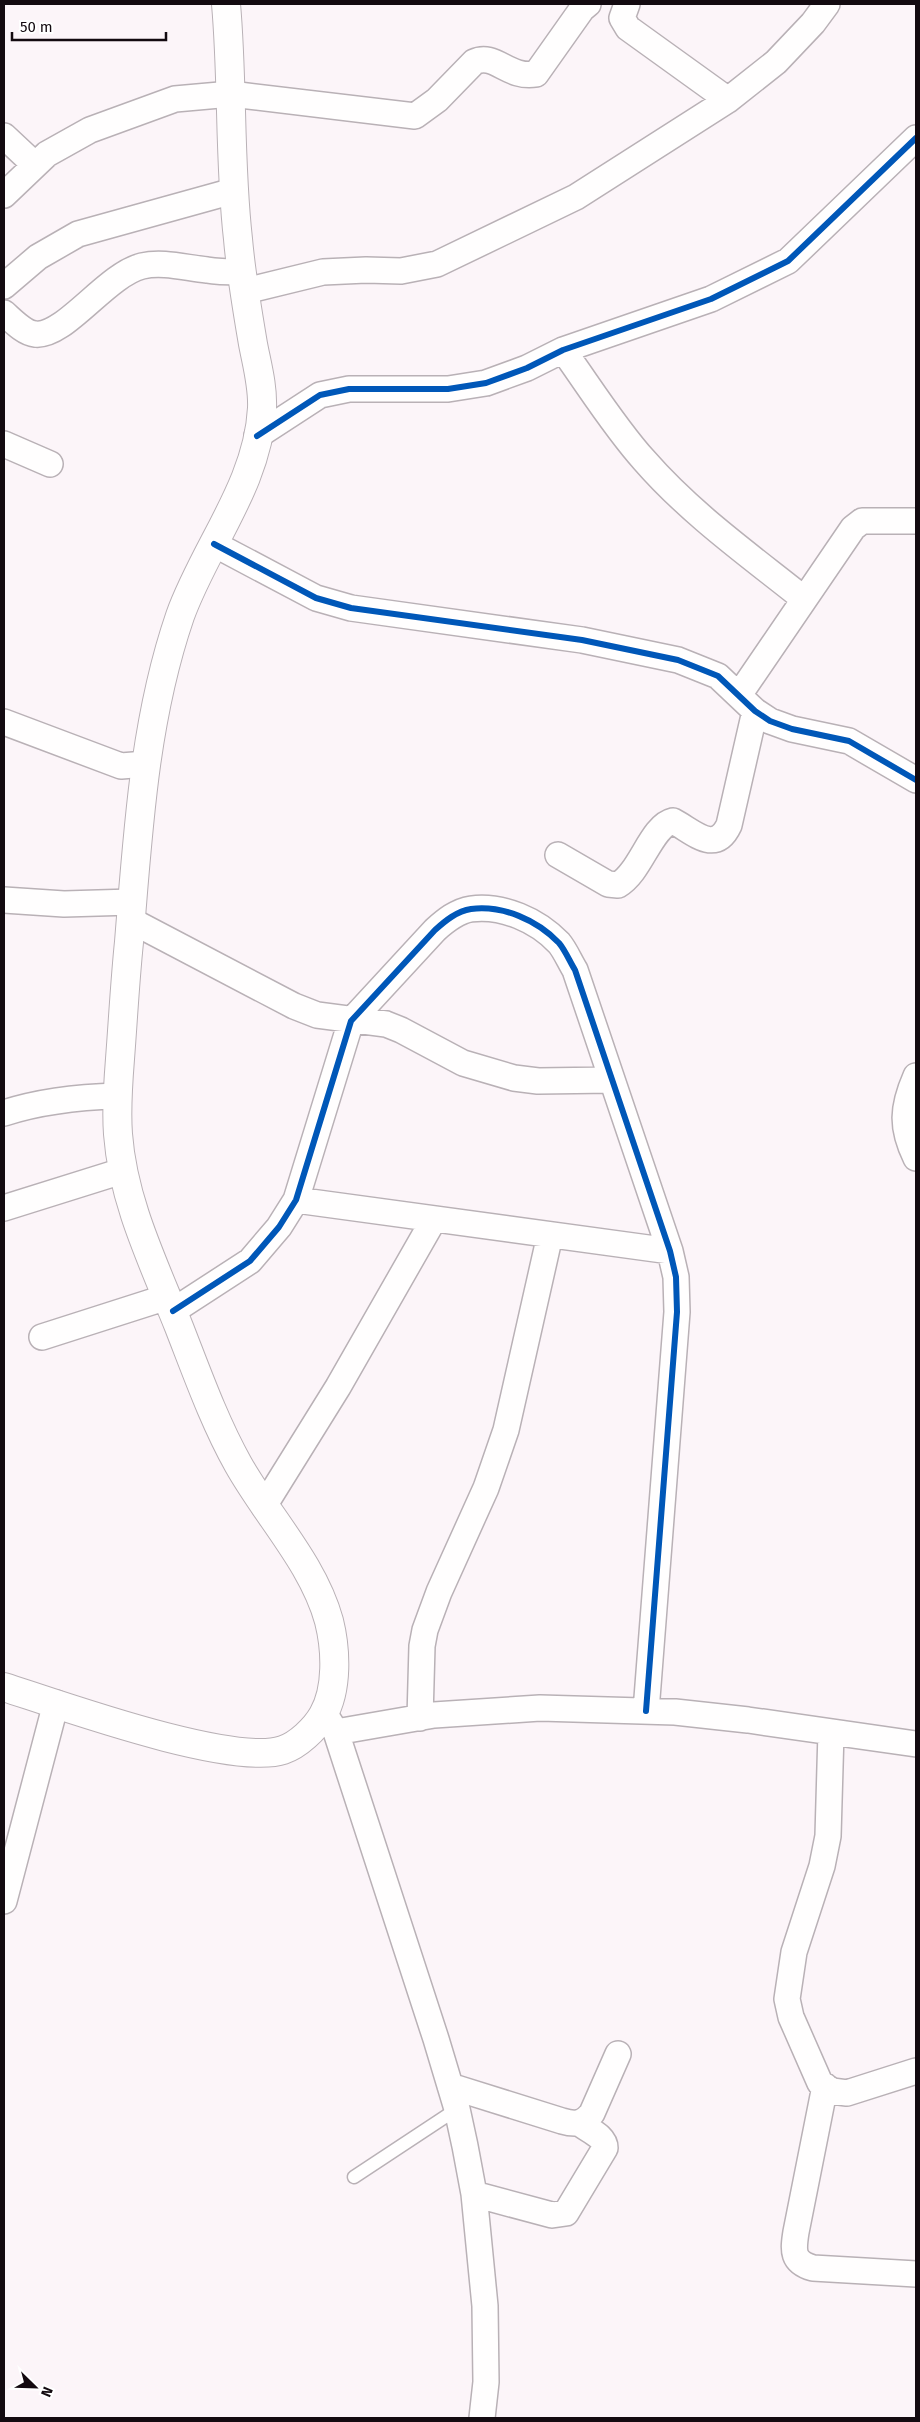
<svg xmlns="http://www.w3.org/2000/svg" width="920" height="2422" font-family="'Fira Sans',sans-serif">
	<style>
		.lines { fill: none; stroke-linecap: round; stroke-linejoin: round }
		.lane-casing { stroke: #b9b1b6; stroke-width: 15 }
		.street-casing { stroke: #b9b1b6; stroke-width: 28 }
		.highway-casing { stroke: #b9b1b6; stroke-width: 30 }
		.lane { stroke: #fffefe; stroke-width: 12 }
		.street { stroke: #fffefe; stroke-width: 25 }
		.highway { stroke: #fffefe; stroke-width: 28 }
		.cycleway-casing { stroke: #fff; stroke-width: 9 }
		.cycleway { stroke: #0057b8; stroke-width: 6 }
	</style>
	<rect width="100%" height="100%" fill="#fcf5f9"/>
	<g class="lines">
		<defs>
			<path id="lane" d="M 354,2177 L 457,2109"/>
			<path id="street" d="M 627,4 L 622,18 L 628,28 L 728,100
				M 4,136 L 35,165
				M 4,195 L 47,154 L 90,130 L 175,99 L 231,94 L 415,116 L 437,100 L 474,62 C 495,52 508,79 536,74 L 582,9 L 588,4
				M 4,286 L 38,257 L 78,234 L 233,191
				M 245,291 L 323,272 L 366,270 L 401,271 L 437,264 L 576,197 L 728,100 L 776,62 L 813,23 L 827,4
				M 4,313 C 12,320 24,333 35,334 C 64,338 106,275 142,266 C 163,261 186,268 207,270 C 218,272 230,272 241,272
				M 563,350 C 589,386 615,428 644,460 C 691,514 749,555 804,599
				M 257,436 L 320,395 L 349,389 L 448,389 L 486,383 L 527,368 L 563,350 L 711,299 L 788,261 L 916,138
				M 4,444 L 50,464
				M 214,544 L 316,598 L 351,608 L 582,640 L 678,660 L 718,676 L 755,711 L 770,721 L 792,729 L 849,741 L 916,780
				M 739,695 L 853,528 L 862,521 L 916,521
				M 4,722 L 121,766 L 146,764
				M 558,855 L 608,884 L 618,885 C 641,872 651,826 673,821 C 694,832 715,855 729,825 L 755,711
				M 4,900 L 64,904 L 132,902
				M 130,920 L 294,1006 L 317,1015 L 386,1024 L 401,1030 L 463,1063 L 514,1078 L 538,1081 L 612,1080
				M 916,1076 C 902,1108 901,1127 916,1158
				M 4,1113 C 41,1101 77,1097 117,1096
				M 296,1200 L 670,1251
				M 4,1208 L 122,1171
				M 173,1311 L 250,1261 L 279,1227 L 296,1200 L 351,1021 L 435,930 C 445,921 457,911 471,909 C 503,905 537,920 559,943 C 565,950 570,962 575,970 L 670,1251 L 676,1277 L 677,1312 L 646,1711
				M 42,1337 L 167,1297
				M 264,1506 L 338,1387 L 434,1219
				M 324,1713 L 336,1732 L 436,2039 L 457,2109 L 465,2146 L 474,2194 L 485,2306 L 486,2382 L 482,2418
				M 420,1718 L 422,1646 L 425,1630 L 439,1592 L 486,1488 L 506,1430 L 550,1235
				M 336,1732 L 434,1715 L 540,1708 L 675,1712 L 748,1720 L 916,1744
				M 831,1732 L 828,1836 L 822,1866 L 794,1952 L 787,1999 L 791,2017 L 820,2083 L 832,2091 L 847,2093 L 916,2071
				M 4,1901 L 56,1703
				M 450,2086 L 562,2121 C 576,2125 583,2124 592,2113 L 618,2054
				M 825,2086 L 796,2232 C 793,2251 792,2262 813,2268 L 916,2274
				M 474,2194 L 552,2215 L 566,2213 L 605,2148 C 605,2136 588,2130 579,2123"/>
			<path id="highway" d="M 4,1687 C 60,1705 232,1767 283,1750 C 298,1745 315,1729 323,1715 C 338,1689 336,1649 329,1621 C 313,1563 267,1516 238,1464 C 214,1421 197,1373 179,1327 C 154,1264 123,1202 118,1134 C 116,1109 118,1084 120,1059 C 123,1020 125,981 129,942 C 138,832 144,721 180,616 C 205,546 258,485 262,408 C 263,386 257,365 253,344 C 247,309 241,274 238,239 C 229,161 233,82 226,4"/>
		</defs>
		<use href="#lane" class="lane-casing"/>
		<use href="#street" class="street-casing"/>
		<use href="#highway" class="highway-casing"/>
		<use href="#lane" class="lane"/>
		<use href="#street" class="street"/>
		<use href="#highway" class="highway"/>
		<defs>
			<path id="cycleway" d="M 257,436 L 320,395 L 349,389 L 448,389 L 486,383 L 527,368 L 563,350 L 711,299 L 788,261 L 916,138
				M 214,544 L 316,598 L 351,608 L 582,640 L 678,660 L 718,676 L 755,711 L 770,721 L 792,729 L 849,741 L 916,780
				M 173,1311 L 250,1261 L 279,1227 L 296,1200 L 351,1021 L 435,930 C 445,921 457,911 471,909 C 503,905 537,920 559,943 C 565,950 570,962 575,970 L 670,1251 L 676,1277 L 677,1312 L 646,1711"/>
		</defs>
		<use href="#cycleway" class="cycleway-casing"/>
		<use href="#cycleway" class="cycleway"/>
	</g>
	<rect width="920" height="2422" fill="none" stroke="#130a10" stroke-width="10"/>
	<g transform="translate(35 2387) rotate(113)" stroke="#ffffff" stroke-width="4" paint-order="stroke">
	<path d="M0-4L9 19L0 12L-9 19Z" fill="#130a10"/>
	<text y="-8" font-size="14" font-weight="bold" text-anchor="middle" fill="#130a10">N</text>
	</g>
	<path d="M12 32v8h154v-8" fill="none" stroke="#130a10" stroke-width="2.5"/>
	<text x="20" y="32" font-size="15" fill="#130a10" stroke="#ffffff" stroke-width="4" paint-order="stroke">50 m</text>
</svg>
